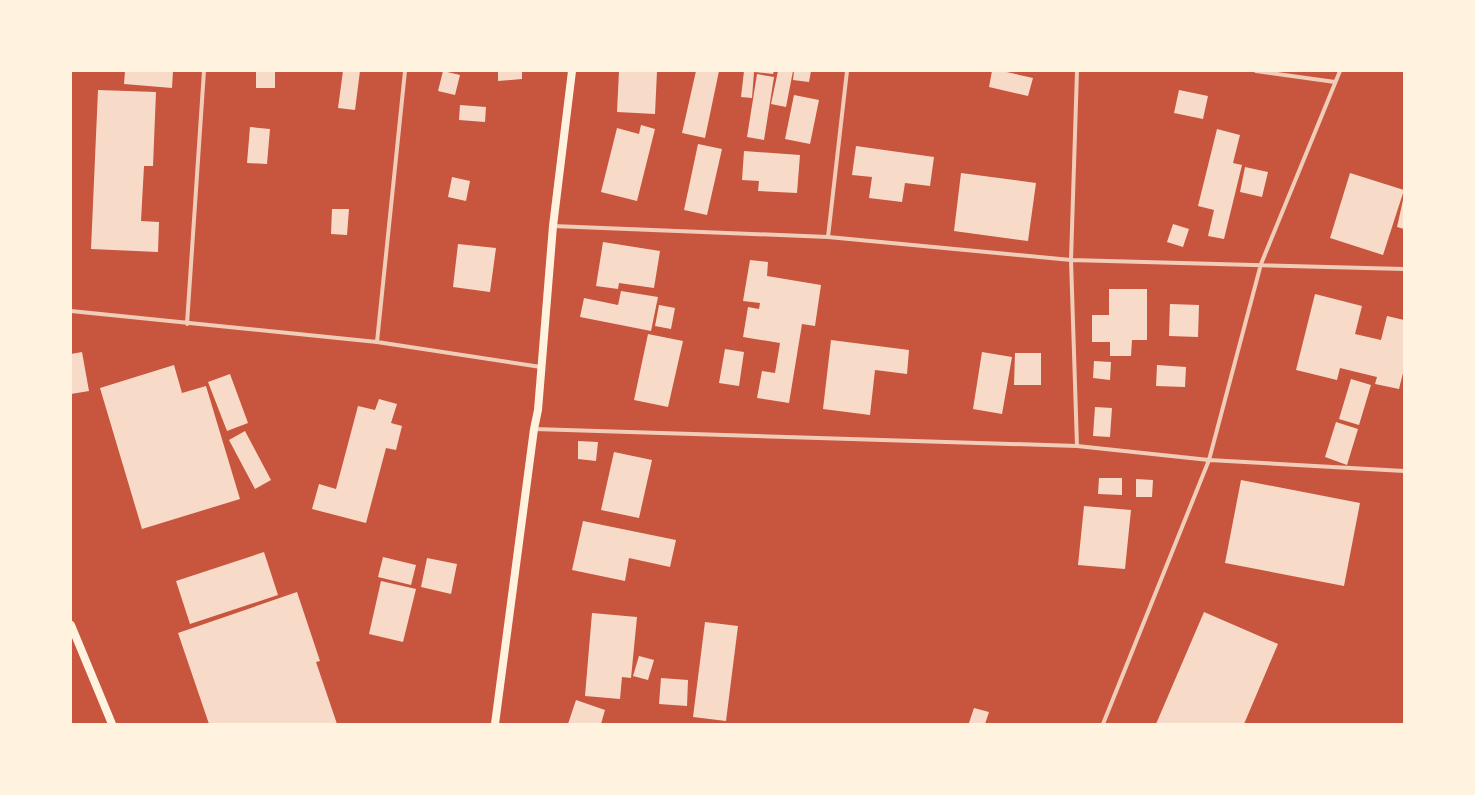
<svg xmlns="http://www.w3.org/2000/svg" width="1475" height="795" font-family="'PT Sans',sans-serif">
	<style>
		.building { fill: #f7dbc8 }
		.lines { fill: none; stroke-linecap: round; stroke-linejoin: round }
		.minor { stroke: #f1ccb7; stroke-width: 4 }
		.secondary { stroke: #fff3e0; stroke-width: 8 }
	</style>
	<rect width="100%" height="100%" fill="#c8553d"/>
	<path class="building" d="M 125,71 L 173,71 L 172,88 L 124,84 Z
		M 256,71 L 275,71 L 275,88 L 256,88 Z
		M 343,71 L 360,71 L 355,110 L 338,108 Z
		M 443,71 L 460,75 L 455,95 L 438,91 Z
		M 498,71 L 522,71 L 522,79 L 498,81 Z
		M 619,71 L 657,71 L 655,114 L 617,112 Z
		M 696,71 L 719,71 L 705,138 L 682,133 Z
		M 744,71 L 774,71 L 773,74 L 754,72 L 752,98 L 741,97 Z
		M 778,71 L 793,71 L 786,107 L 771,104 Z
		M 794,71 L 811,71 L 809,82 L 793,80 Z
		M 992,71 L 1002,71 L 1033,78 L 1028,96 L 989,87 Z
		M 757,74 L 774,77 L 764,140 L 747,137 Z
		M 98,90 L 156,92 L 153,166 L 144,166 L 141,221 L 159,222 L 158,252 L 91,249 Z
		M 1179,90 L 1208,96 L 1203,119 L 1174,113 Z
		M 794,95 L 819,100 L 810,144 L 785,139 Z
		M 460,105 L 486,107 L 485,122 L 459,120 Z
		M 641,125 L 655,129 L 637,201 L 601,192 L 617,128 L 639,134 Z
		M 250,127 L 270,129 L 267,164 L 247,163 Z
		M 1217,129 L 1240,135 L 1233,163 L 1242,165 L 1224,239 L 1208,236 L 1214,210 L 1198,206 Z
		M 698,144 L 722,149 L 707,215 L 684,210 Z
		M 856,146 L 934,157 L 930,186 L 905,183 L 902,202 L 869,198 L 872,177 L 852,175 Z
		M 744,151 L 800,155 L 797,193 L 758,191 L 759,181 L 742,180 Z
		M 1245,167 L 1268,172 L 1262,197 L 1240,192 Z
		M 961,173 L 1036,183 L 1028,241 L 954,231 Z
		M 1350,173 L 1404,190 L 1383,255 L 1330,238 Z
		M 452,177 L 470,181 L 466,201 L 448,197 Z
		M 1403,200 L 1404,200 L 1404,229 L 1397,227 Z
		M 332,209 L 349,209 L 347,235 L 331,234 Z
		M 1173,224 L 1189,229 L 1183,247 L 1167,242 Z
		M 603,242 L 660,251 L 654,288 L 619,283 L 618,289 L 596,286 Z
		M 458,244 L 496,248 L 490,292 L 453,287 Z
		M 750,260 L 768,262 L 767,276 L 821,285 L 815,326 L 802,324 L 789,403 L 757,398 L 762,371 L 775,373 L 780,343 L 743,337 L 748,307 L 759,309 L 760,303 L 743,301 Z
		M 1109,289 L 1147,289 L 1147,340 L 1132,340 L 1131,356 L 1110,356 L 1110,342 L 1092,342 L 1092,315 L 1109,315 Z
		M 621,291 L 658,297 L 651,331 L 580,317 L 584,298 L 618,305 Z
		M 1315,294 L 1362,306 L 1355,334 L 1381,340 L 1387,316 L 1404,320 L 1404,369 L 1399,389 L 1375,384 L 1377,377 L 1340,368 L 1337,380 L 1296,370 Z
		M 1170,304 L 1199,305 L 1198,337 L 1169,336 Z
		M 659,305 L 675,308 L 671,329 L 655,326 Z
		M 648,334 L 683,341 L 668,407 L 634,400 Z
		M 831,340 L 909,350 L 907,374 L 875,370 L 870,415 L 823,409 Z
		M 725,349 L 744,352 L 739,386 L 719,383 Z
		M 82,352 L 89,391 L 71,394 L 71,354 Z
		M 982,352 L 1012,357 L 1002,414 L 973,409 Z
		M 1015,353 L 1041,353 L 1041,385 L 1014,385 Z
		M 1094,361 L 1111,362 L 1110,380 L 1093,378 Z
		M 174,365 L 182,393 L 206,386 L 240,499 L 142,529 L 100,388 Z
		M 1157,365 L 1186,367 L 1185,387 L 1156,386 Z
		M 230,374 L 248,423 L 227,431 L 208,382 Z
		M 1351,379 L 1371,385 L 1359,425 L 1339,419 Z
		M 379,399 L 397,404 L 391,423 L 402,426 L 396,450 L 386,448 L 366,523 L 312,509 L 319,484 L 336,489 L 358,406 L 375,410 Z
		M 1095,407 L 1112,408 L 1110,437 L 1093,436 Z
		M 1336,422 L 1358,429 L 1347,465 L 1325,457 Z
		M 245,431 L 271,480 L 255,489 L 229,440 Z
		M 578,441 L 598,442 L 596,461 L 578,459 Z
		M 614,452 L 652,460 L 639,518 L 601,510 Z
		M 1099,478 L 1122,478 L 1122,495 L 1098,494 Z
		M 1136,479 L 1153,480 L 1152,497 L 1136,497 Z
		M 1241,480 L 1360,503 L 1344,586 L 1225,563 Z
		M 1084,506 L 1131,510 L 1125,569 L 1078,565 Z
		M 583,521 L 676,540 L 670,567 L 629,558 L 625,581 L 572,570 Z
		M 264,552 L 278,595 L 190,624 L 176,581 Z
		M 383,557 L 416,565 L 411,585 L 378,577 Z
		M 427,558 L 457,564 L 451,594 L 421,587 Z
		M 381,581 L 416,589 L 403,642 L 369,634 Z
		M 297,592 L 320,661 L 316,662 L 337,724 L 209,724 L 178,633 Z
		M 1204,612 L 1278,644 L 1244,724 L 1156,724 Z
		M 592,613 L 637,617 L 631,678 L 622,677 L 620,699 L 585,696 Z
		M 705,622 L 738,626 L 726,721 L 693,717 Z
		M 639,656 L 654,660 L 648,680 L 633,676 Z
		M 661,678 L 688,680 L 687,706 L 659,704 Z
		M 576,700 L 605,710 L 601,724 L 568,724 Z
		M 974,708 L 989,712 L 985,724 L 969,723 Z"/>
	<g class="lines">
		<path class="minor" d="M 1077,71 L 1071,260 L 1077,446
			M 1256,71 L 1335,82
			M 553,226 L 828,237 L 1071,260 L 1404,269
			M 828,237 L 847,71
			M 71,311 L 377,342 L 541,367
			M 187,324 L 204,71
			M 377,342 L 405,71
			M 534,429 L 1077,446 L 1209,460 L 1404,471
			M 1103,724 L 1209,460 L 1261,264 L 1340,71"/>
		<path class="secondary" d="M 71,625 L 112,724
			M 495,724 L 534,429 L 538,410 L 553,226 L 572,71"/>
	</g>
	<rect width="1475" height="795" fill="none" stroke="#fff3e0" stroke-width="144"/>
</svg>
